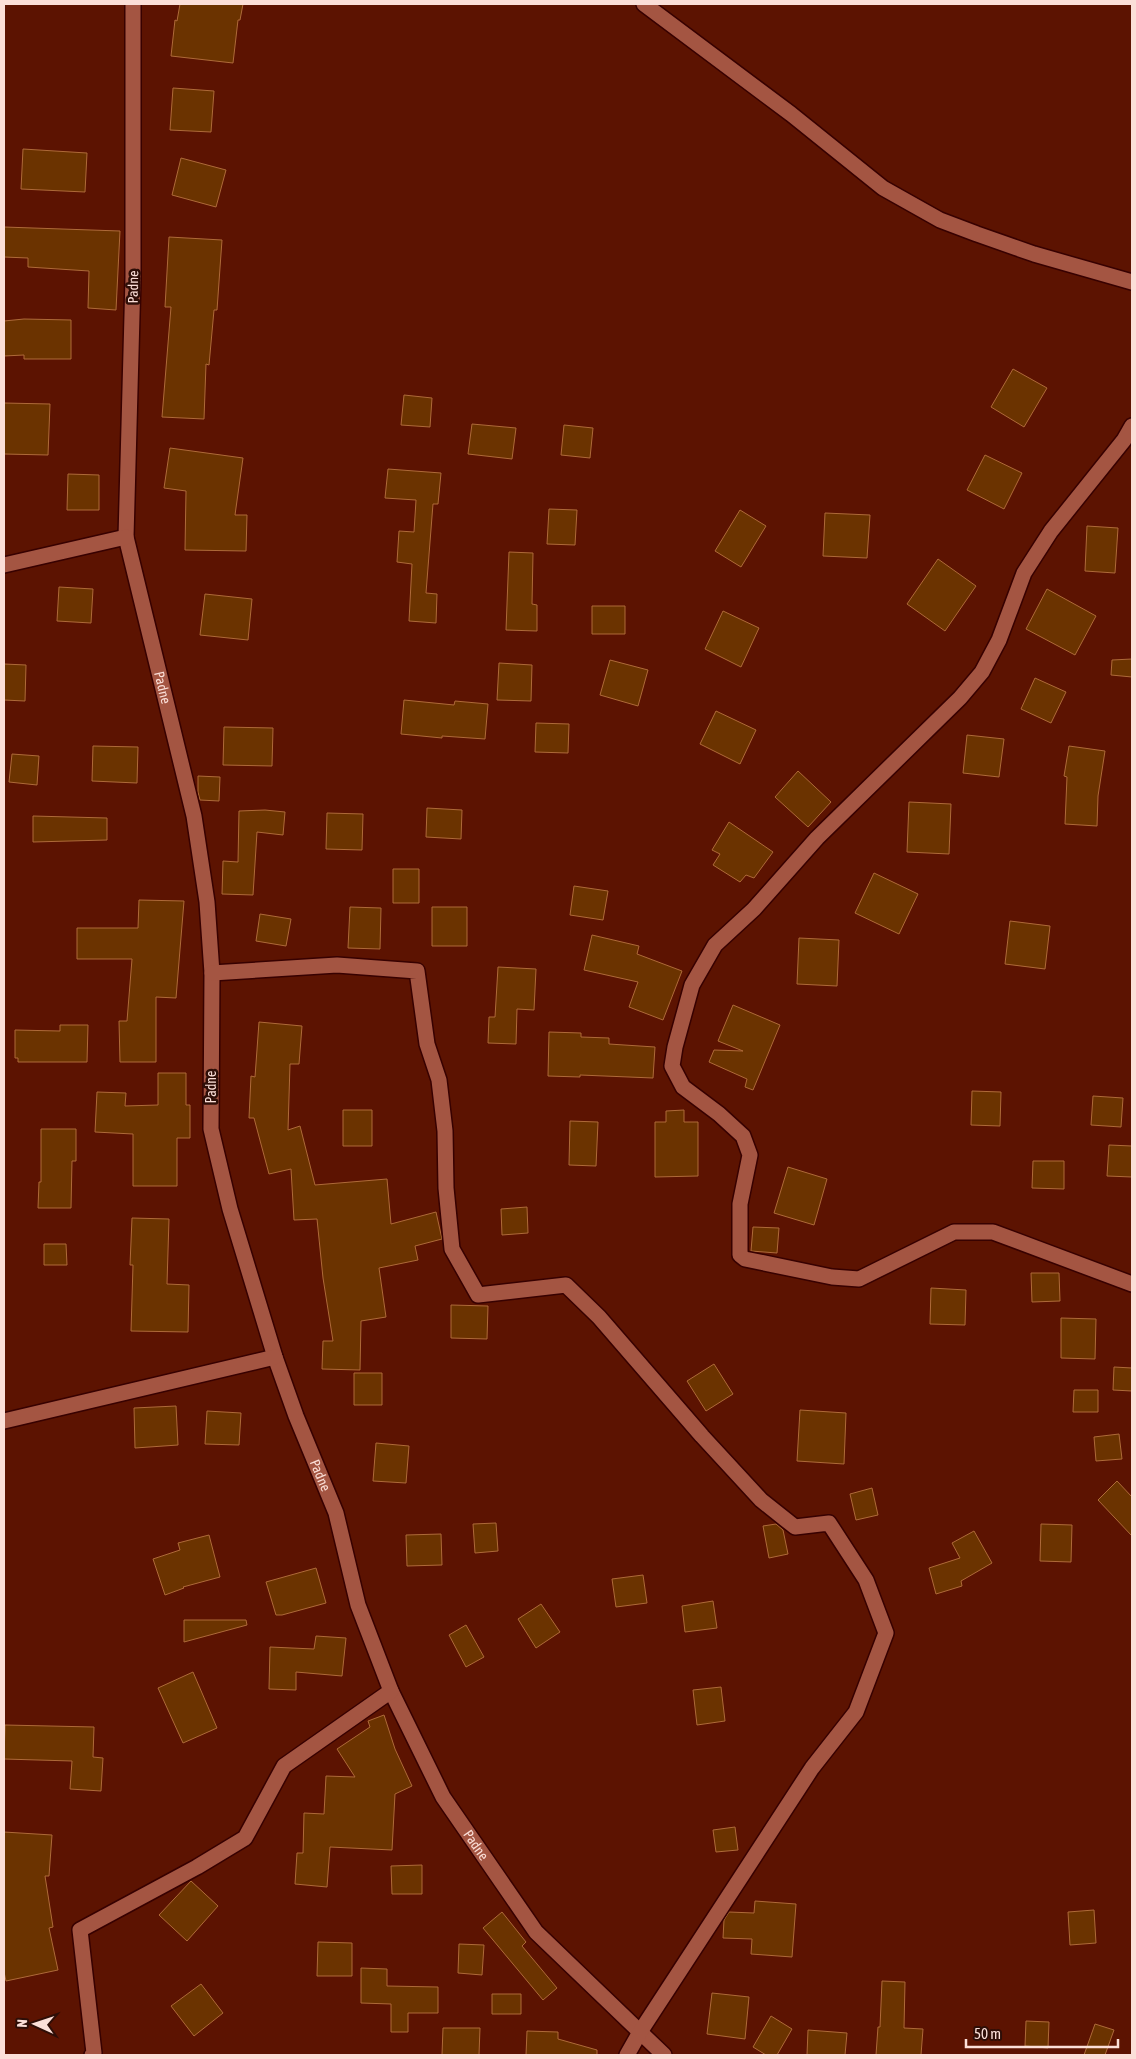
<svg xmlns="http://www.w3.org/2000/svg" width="1136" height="2059" font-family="'Asap Condensed',sans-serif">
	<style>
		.building { fill: #6b3300; stroke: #ae6a39 }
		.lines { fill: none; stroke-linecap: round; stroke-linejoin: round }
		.street-casing { stroke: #370100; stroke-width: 18 }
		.secondary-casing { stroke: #370100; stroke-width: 18 }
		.street { stroke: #a45542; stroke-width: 15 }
		.secondary { stroke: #a45542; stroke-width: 15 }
		.labels { text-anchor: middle; stroke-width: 5; stroke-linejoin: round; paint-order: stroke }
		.street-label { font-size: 14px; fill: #fbdfd8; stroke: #2e0e07 }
	</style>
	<rect width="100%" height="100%" fill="#5c1301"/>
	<path class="building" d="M 180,4 L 243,4 L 240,20 L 238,20 L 233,63 L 171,56 L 175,20 L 177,21 Z
		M 173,88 L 214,91 L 211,132 L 170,130 Z
		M 23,149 L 87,153 L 85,192 L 21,189 Z
		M 181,158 L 226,170 L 216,207 L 172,195 Z
		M 4,227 L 120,231 L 116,310 L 88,308 L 89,271 L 28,267 L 28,258 L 4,257 Z
		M 169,237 L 222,240 L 217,310 L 214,310 L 209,365 L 206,364 L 204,419 L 162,417 L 171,307 L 165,307 Z
		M 24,319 L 71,320 L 71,359 L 24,359 L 24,355 L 4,356 L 4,321 Z
		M 1013,369 L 1047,388 L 1024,427 L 991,407 Z
		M 404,395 L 432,398 L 430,427 L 401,425 Z
		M 4,403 L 50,404 L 48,455 L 4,454 Z
		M 472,424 L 516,428 L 512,459 L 468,454 Z
		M 564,425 L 593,428 L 590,458 L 561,455 Z
		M 170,448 L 243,458 L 235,515 L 247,515 L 246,551 L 185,550 L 186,491 L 164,488 Z
		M 985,455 L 1022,473 L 1004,509 L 967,490 Z
		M 388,469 L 441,473 L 438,504 L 433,504 L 426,593 L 437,594 L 436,623 L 409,621 L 412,564 L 397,562 L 399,531 L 414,532 L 416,500 L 385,498 Z
		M 68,474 L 99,475 L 99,510 L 67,510 Z
		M 549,509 L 577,510 L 575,545 L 547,544 Z
		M 740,510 L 766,526 L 741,567 L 715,551 Z
		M 825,513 L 870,515 L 867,558 L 823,556 Z
		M 1087,526 L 1118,528 L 1115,573 L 1085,571 Z
		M 509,552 L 533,553 L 532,604 L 537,605 L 537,631 L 506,630 Z
		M 938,559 L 976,586 L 945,631 L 907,604 Z
		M 59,587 L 93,589 L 91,623 L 57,621 Z
		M 1047,589 L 1096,616 L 1075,655 L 1026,629 Z
		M 205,594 L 252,599 L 248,640 L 200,635 Z
		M 592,606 L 625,606 L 625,634 L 592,634 Z
		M 723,611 L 759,628 L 741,667 L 705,649 Z
		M 1132,659 L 1132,677 L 1111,675 L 1112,660 Z
		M 610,660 L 648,670 L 638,706 L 600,695 Z
		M 499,663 L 532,665 L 531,701 L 497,700 Z
		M 4,664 L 26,665 L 25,701 L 4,700 Z
		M 1035,678 L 1066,692 L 1051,723 L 1021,709 Z
		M 404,700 L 454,705 L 455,701 L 488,704 L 485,739 L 442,736 L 442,738 L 401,734 Z
		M 716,711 L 756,730 L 740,764 L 700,744 Z
		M 536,723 L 569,724 L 568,753 L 535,752 Z
		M 224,727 L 273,728 L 272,766 L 223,765 Z
		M 967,735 L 1004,739 L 999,777 L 963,773 Z
		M 93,746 L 138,747 L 137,783 L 92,781 Z
		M 1069,746 L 1105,751 L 1098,796 L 1097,826 L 1065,824 L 1067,777 L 1064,776 Z
		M 12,754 L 39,756 L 37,785 L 9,782 Z
		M 798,771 L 831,802 L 808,827 L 775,797 Z
		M 198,776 L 220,777 L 219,801 L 200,800 L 198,792 Z
		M 909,802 L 951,804 L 949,854 L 907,852 Z
		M 427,808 L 462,810 L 461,839 L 426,837 Z
		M 265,810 L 285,812 L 283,835 L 257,832 L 253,895 L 222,894 L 223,861 L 238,862 L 239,811 Z
		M 327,813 L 363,814 L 362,850 L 326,849 Z
		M 33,816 L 107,818 L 107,840 L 33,842 Z
		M 729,822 L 773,852 L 754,878 L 746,875 L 740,882 L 713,865 L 720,854 L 712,850 Z
		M 393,869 L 419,869 L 419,903 L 393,903 Z
		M 874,873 L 918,894 L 899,934 L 855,913 Z
		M 574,886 L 608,891 L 603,920 L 570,915 Z
		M 139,900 L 184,901 L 176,998 L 156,997 L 156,1062 L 120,1062 L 119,1021 L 127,1021 L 132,959 L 77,959 L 77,928 L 138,928 Z
		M 350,907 L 381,908 L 380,949 L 348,948 Z
		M 432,907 L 467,907 L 467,946 L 432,946 Z
		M 260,914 L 291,919 L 286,946 L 256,941 Z
		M 1010,921 L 1050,926 L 1045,969 L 1005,964 Z
		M 592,935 L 639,946 L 637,954 L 682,971 L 663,1020 L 629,1007 L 638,982 L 584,970 Z
		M 799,938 L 839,940 L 837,986 L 797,984 Z
		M 498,967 L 536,969 L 534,1010 L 517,1009 L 516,1044 L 488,1043 L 489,1017 L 495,1017 Z
		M 733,1005 L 780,1025 L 753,1090 L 745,1087 L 747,1079 L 709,1062 L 714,1050 L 743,1051 L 718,1041 Z
		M 259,1022 L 302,1026 L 299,1064 L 290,1064 L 288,1130 L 300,1126 L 315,1185 L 387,1179 L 391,1224 L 436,1212 L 442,1239 L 415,1246 L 418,1260 L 379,1268 L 386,1317 L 361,1321 L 360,1370 L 322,1369 L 323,1341 L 333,1341 L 323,1278 L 317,1219 L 294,1220 L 291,1169 L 269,1174 L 254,1118 L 249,1118 L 251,1076 L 255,1077 Z
		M 60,1025 L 88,1025 L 87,1062 L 18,1062 L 18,1058 L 15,1058 L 15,1030 L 60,1031 Z
		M 549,1032 L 581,1033 L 581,1037 L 609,1038 L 609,1044 L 655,1047 L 653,1078 L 580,1075 L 580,1077 L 548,1076 Z
		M 158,1073 L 186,1073 L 186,1105 L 190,1105 L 190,1138 L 177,1138 L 177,1186 L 133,1186 L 133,1134 L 95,1132 L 97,1092 L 126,1093 L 125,1106 L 158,1105 Z
		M 972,1091 L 1001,1092 L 1000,1126 L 971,1125 Z
		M 1093,1096 L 1123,1098 L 1121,1127 L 1091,1125 Z
		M 343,1110 L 372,1110 L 372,1146 L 343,1146 Z
		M 684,1110 L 684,1122 L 698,1122 L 698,1176 L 655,1177 L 655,1122 L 666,1122 L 666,1111 Z
		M 570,1121 L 598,1122 L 596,1166 L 569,1165 Z
		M 41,1129 L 76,1129 L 76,1161 L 72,1161 L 71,1208 L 38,1208 L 39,1182 L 41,1182 Z
		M 1109,1145 L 1132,1146 L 1132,1177 L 1107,1176 Z
		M 1033,1161 L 1064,1161 L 1064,1189 L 1032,1188 Z
		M 788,1167 L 827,1179 L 814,1225 L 774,1213 Z
		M 527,1207 L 528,1233 L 502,1235 L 501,1209 Z
		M 132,1218 L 169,1219 L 167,1284 L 189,1285 L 188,1332 L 131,1331 L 133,1265 L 130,1265 Z
		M 753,1227 L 779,1228 L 777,1253 L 751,1251 Z
		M 44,1244 L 66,1244 L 67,1265 L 44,1265 Z
		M 1031,1273 L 1059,1273 L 1060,1301 L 1032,1302 Z
		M 931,1288 L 966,1290 L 965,1325 L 930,1324 Z
		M 451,1305 L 488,1306 L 487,1339 L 451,1338 Z
		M 1061,1318 L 1096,1319 L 1095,1359 L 1061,1358 Z
		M 714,1364 L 733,1394 L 706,1411 L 687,1381 Z
		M 1114,1367 L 1132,1368 L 1132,1391 L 1113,1390 Z
		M 354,1373 L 382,1373 L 382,1405 L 354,1405 Z
		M 1074,1390 L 1098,1390 L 1098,1412 L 1073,1412 Z
		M 176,1406 L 178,1445 L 135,1448 L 134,1408 Z
		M 800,1410 L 846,1413 L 844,1464 L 797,1461 Z
		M 207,1411 L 241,1413 L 239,1445 L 205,1444 Z
		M 1119,1434 L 1122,1459 L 1096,1461 L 1094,1437 Z
		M 376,1443 L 409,1446 L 406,1483 L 373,1481 Z
		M 1117,1481 L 1132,1497 L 1132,1536 L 1098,1500 Z
		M 872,1488 L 878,1515 L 856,1520 L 850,1494 Z
		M 496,1523 L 498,1551 L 475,1553 L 473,1524 Z
		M 776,1524 L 783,1530 L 788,1554 L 769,1558 L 763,1526 Z
		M 1041,1524 L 1072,1525 L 1071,1562 L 1040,1561 Z
		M 974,1531 L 992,1563 L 961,1581 L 962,1586 L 936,1594 L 929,1568 L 960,1558 L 952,1543 Z
		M 441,1534 L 442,1565 L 407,1566 L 406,1535 Z
		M 209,1535 L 220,1577 L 183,1587 L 184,1588 L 165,1595 L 153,1559 L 180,1550 L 178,1543 Z
		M 316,1568 L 326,1603 L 282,1615 L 276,1615 L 266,1582 Z
		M 643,1575 L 647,1603 L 616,1607 L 612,1579 Z
		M 713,1601 L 717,1628 L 685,1632 L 682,1606 Z
		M 541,1604 L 560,1632 L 536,1648 L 518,1619 Z
		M 184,1620 L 246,1620 L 247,1625 L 184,1642 Z
		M 466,1625 L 484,1657 L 466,1667 L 449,1635 Z
		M 316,1636 L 346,1638 L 342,1676 L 296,1672 L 296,1690 L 269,1689 L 270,1647 L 314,1649 Z
		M 193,1672 L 217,1728 L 183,1743 L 158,1688 Z
		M 721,1687 L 725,1721 L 697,1725 L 693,1690 Z
		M 384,1715 L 395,1749 L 412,1786 L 395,1794 L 392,1850 L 330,1847 L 327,1887 L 295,1884 L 297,1853 L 303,1853 L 304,1813 L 324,1814 L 326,1776 L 355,1777 L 337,1749 L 370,1727 L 368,1721 Z
		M 5,1725 L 94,1727 L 93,1757 L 103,1758 L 101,1791 L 70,1789 L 72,1761 L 4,1759 Z
		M 735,1827 L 738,1850 L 716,1852 L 713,1830 Z
		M 4,1832 L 52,1835 L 49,1876 L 45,1876 L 53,1927 L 49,1928 L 58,1970 L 6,1981 L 4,1972 Z
		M 422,1865 L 422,1894 L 392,1894 L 391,1866 Z
		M 191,1881 L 218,1906 L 187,1941 L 159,1915 Z
		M 755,1901 L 796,1904 L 792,1957 L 751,1954 L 752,1939 L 723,1938 L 724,1920 L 729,1912 L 754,1913 Z
		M 1094,1910 L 1096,1943 L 1070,1945 L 1068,1912 Z
		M 502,1912 L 526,1942 L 522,1946 L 557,1988 L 543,2000 L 483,1928 Z
		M 318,1942 L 352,1943 L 352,1976 L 317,1976 Z
		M 459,1944 L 484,1945 L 482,1975 L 458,1973 Z
		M 361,1968 L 387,1969 L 387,1986 L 438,1987 L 438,2013 L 408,2013 L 408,2032 L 391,2032 L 391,2004 L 361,2003 Z
		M 882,1981 L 905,1982 L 904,2028 L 923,2029 L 921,2055 L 876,2055 L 878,2027 L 880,2027 Z
		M 201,1984 L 223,2013 L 194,2036 L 171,2006 Z
		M 712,1993 L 749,1997 L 745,2039 L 707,2034 Z
		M 492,1994 L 521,1994 L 521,2014 L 492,2014 Z
		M 771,2016 L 792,2029 L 777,2055 L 766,2055 L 753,2047 Z
		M 1026,2021 L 1049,2022 L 1048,2048 L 1025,2046 Z
		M 1095,2024 L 1114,2030 L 1105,2055 L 1084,2055 Z
		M 443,2028 L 480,2028 L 479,2055 L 442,2055 Z
		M 808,2030 L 847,2033 L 845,2055 L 807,2055 Z
		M 527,2031 L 558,2032 L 558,2039 L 597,2050 L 597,2055 L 526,2055 Z"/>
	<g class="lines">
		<defs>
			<g id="street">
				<path id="s1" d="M 133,4 L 133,278 L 126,537 L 194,816 L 207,902 L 212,973 L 211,1129 L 230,1209 L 275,1357 L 296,1416 L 336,1513 L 358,1605 L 391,1691 L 443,1797 L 536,1932 L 664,2055"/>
				<path d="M 1132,426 L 1124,440 L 1051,531 L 1024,573 L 999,640 L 982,672 L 960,698 L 817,838 L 754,909 L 715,945 L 692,985 L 675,1047 L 672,1066 L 683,1087 L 719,1114 L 743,1136 L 750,1155 L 740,1204 L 740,1255 L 745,1259 L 832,1277 L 859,1279 L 954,1232 L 993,1232 L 1132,1284"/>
				<path d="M 4,565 L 126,537"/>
				<path d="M 212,973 L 337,965 L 417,971 L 427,1044 L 439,1080 L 445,1131 L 446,1188 L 452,1249 L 478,1295 L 566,1285 L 599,1317 L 702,1436 L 761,1500 L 795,1527 L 829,1523 L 866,1580 L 886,1633 L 856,1712 L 812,1768 L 640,2032 L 627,2055"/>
				<path d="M 4,1421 L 275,1357"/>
				<path d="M 92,2055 L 94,2053 L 80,1930 L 197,1867 L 245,1838 L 284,1766 L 391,1691"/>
			</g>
			<path id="secondary" d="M 644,4 L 791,114 L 883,188 L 940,220 L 977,234 L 1034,254 L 1132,282"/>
		</defs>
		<use href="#street" class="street-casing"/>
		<use href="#secondary" class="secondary-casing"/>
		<use href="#street" class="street"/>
		<use href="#secondary" class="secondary"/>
	</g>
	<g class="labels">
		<g class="street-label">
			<text transform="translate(133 287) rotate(-89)" y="5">Padne</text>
			<text dy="5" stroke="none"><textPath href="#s1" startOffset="688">Padne</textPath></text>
			<text transform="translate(211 1087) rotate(-90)" y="5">Padne</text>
			<text dy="5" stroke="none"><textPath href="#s1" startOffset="1498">Padne</textPath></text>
			<text dy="5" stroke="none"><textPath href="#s1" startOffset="1902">Padne</textPath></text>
		</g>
	</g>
	<rect width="1136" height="2059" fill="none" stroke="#fbdfd8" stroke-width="10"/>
	<g transform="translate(35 2024) rotate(273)" stroke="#2e0e07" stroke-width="4" paint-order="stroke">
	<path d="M0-4L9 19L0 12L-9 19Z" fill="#fbdfd8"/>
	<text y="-8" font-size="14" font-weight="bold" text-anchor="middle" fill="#fbdfd8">N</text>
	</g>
	<path d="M966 2039v8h152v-8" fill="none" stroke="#fbdfd8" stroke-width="2.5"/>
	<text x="974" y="2039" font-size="15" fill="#fbdfd8" stroke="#2e0e07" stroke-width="4" paint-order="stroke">50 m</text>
</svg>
